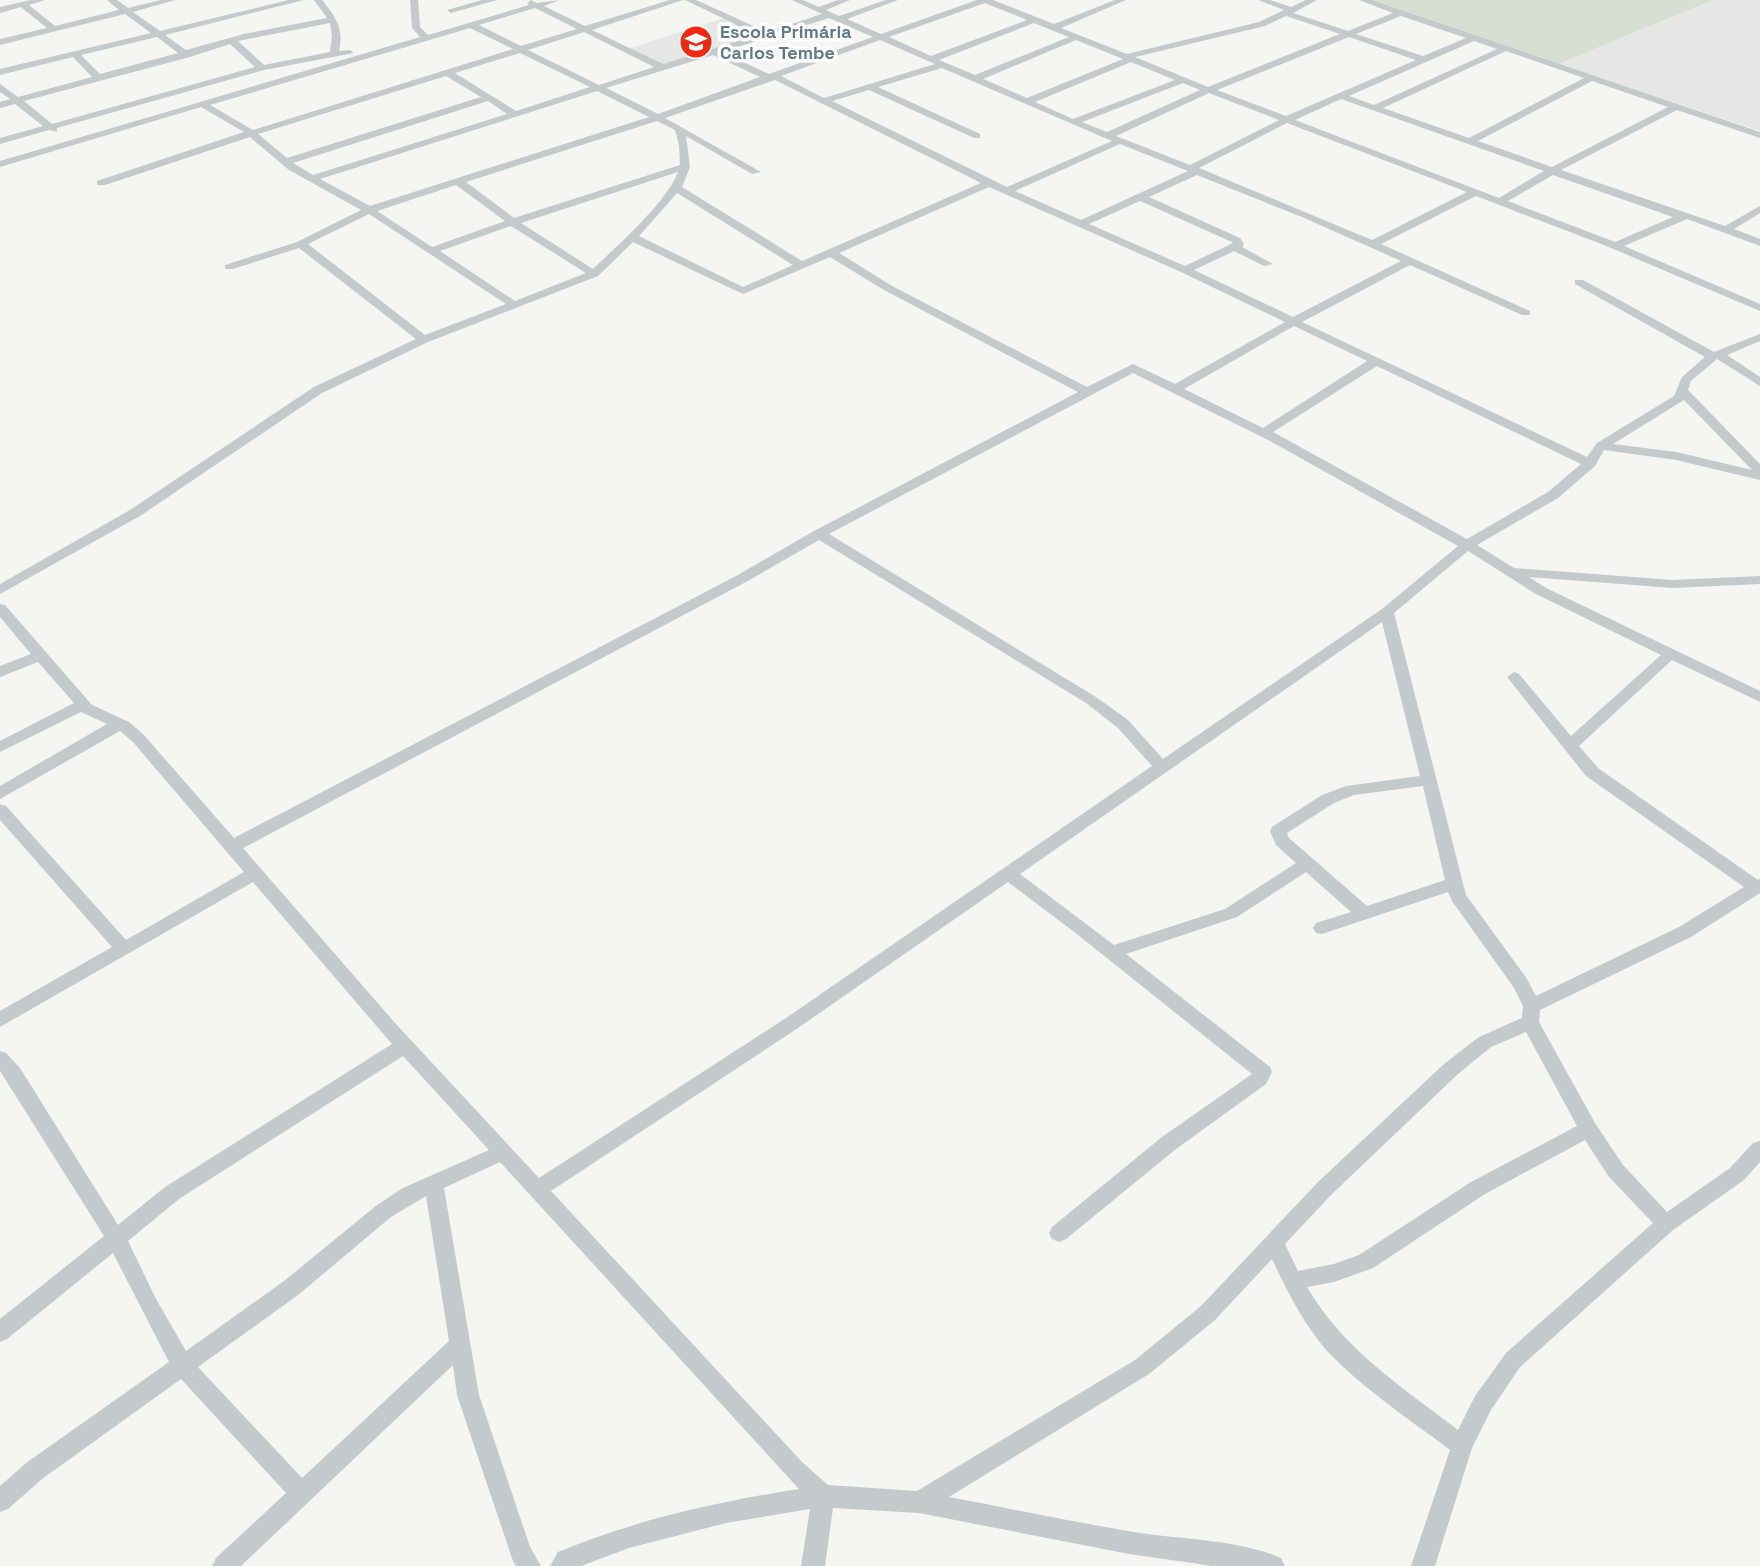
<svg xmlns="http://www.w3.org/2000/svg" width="1760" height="1566" font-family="'Space Grotesk',sans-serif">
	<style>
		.built { fill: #e6e6e4 }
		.green { fill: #d7ded2 }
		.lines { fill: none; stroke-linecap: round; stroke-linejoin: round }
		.minor { fill: #c4c9cb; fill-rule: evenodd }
		.labels { text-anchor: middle; stroke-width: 7; stroke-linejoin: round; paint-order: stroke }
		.far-poi-label { font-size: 18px; font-weight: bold; fill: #617a85; stroke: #fff; text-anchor: start }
	</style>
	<rect width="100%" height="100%" fill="#f5f5f1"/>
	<path class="built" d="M 1713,0 L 1760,0 L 1760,131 L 1558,64 Z
		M 727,17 L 764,34 L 661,67 L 627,49 Z"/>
	<path class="green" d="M 1369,0 L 1713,0 L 1558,64 Z"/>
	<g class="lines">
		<path class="minor" d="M 31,0 L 45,0 L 29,5 L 55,26 L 119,10 L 107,0 L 117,0 L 128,8 L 161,0 L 175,0 L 133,12 L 160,31 L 289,0 L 304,0 L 165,35 L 186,50 L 244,34 L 327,18 L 314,0 L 322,0 C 336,17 344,29 339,51 L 350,50 L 354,53 L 264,70 L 57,128 L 57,132 L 49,130 L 0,144 L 0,138 L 43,126 L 15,104 L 0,108 L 0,102 L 10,99 L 0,92 L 0,84 L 18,97 L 92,77 L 73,57 L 0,75 L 0,69 L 151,33 L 125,14 L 0,45 L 0,39 L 47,28 L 21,7 L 0,13 L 0,7 ZM 330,23 L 332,36 L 330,52 L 264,65 L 238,41 ZM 157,37 L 178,53 L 100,74 L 81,55 ZM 230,44 L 255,67 L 52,124 L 24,101 L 190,57 Z
			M 410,0 L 418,0 L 420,27 L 428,35 L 529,5 L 527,3 L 531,0 L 537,3 L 559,0 L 544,6 L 585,26 L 670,0 L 683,0 L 592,30 L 663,64 L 758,35 L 685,0 L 696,0 L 767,32 L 822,14 L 792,0 L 803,0 L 819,7 L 838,0 L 850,0 L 826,10 L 839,16 L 886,0 L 898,0 L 847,19 L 881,34 L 977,0 L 993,0 L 1054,24 L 1115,0 L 1126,0 L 1061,28 L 1127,54 L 1259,22 L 1284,10 L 1258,0 L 1270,0 L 1291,7 L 1306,0 L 1317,0 L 1293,13 L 1348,31 L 1393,13 L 1359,0 L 1371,0 L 1760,132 L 1760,138 L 1677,110 L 1561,170 L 1725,226 L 1760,206 L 1760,213 L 1734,229 L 1760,239 L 1760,246 L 1687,219 L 1624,246 L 1760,304 L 1760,311 L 1604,245 L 1476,196 L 1381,244 L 1530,311 L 1530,315 L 1522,315 L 1410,265 L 1302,322 L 1587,457 L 1597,443 L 1674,396 L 1682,377 L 1705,357 L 1575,284 L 1575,280 L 1583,280 L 1714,352 L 1760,334 L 1760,341 L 1727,355 L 1760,377 L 1760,386 L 1717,359 L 1691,381 L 1688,390 L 1760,464 L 1760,480 L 1676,460 L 1604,450 L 1595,466 L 1558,498 L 1477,545 L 1514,568 L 1673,580 L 1760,576 L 1760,584 L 1673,588 L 1529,577 L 1546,588 L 1760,691 L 1760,702 L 1672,660 L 1579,746 L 1598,768 L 1758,880 L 1760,879 L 1760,893 L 1691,937 L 1540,1010 L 1539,1022 L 1595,1123 L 1623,1165 L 1667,1212 L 1730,1168 L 1753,1143 L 1760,1141 L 1760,1162 L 1744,1180 L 1673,1230 L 1520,1367 L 1491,1410 L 1472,1448 L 1435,1566 L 1411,1566 L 1450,1450 C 1408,1418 1363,1389 1327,1351 C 1303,1323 1287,1291 1272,1259 L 1215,1320 L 1149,1374 L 949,1497 C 1008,1508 1068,1521 1128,1531 C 1178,1540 1234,1538 1281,1558 L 1285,1566 L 1213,1566 L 1129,1554 L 919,1513 L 833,1508 L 825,1566 L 801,1566 L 810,1509 L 726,1523 L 629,1548 L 581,1566 L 550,1566 L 558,1552 C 635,1520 716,1502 799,1489 L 500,1162 L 444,1188 L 479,1395 L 530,1547 L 541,1566 L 516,1566 L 513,1561 L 457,1395 L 453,1365 L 241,1566 L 212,1566 L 216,1558 L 286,1493 L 181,1379 L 42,1479 L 8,1509 L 0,1512 L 0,1486 L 26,1463 L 169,1362 L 113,1253 L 7,1339 L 0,1342 L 0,1319 L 104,1236 L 0,1071 L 0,1051 L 6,1053 L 20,1068 L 118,1225 L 165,1187 L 392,1044 L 253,882 L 0,1027 L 0,1011 L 112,947 L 0,820 L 0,804 L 6,806 L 126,940 L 244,872 L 133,742 L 120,731 L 0,799 L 0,786 L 107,724 L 81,712 L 0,752 L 0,741 L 74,703 L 38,662 L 0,677 L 0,666 L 31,654 L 0,617 L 0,604 L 5,605 L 92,705 L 129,722 L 143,734 L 234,838 L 736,576 L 814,531 L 1078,392 L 884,290 L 830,257 L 743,294 L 633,242 L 598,276 L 428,342 L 322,393 L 140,516 L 0,594 L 0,584 L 130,510 L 314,387 L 416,339 L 299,248 L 233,269 L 225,269 L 225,265 L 297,242 L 361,210 L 289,170 L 250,137 L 105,185 L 97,185 L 97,181 L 244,132 L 201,107 L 0,167 L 0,161 L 420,37 L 412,28 ZM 985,3 L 1027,20 L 931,56 L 889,37 ZM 535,8 L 577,29 L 521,46 L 479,25 ZM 1286,16 L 1340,34 L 1208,87 L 1135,57 L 1265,26 ZM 1401,16 L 1466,38 L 1423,56 L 1356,34 ZM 829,18 L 873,37 L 769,74 L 722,52 ZM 1034,23 L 1069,37 L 975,75 L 939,60 ZM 470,28 L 513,49 L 253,130 L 210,105 ZM 584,32 L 654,67 L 599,85 L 528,50 ZM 1349,37 L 1416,60 L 1286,116 L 1217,90 ZM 880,40 L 935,64 L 824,98 L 781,76 ZM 1076,40 L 1123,59 L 1027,98 L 983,79 ZM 1474,41 L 1497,49 L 1374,105 L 1349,96 ZM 1506,51 L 1584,78 L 1469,138 L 1383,108 ZM 520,53 L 590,87 L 516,111 L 455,73 ZM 713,55 L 760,77 L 658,114 L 606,88 ZM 1131,62 L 1175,80 L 1073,119 L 1035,102 ZM 942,68 L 1112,141 L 1007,187 L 832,101 L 869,90 L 974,138 L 980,138 L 980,134 L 878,87 ZM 446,76 L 481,97 L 287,158 L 258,134 ZM 775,80 L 981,183 L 802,261 L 682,187 L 690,167 L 686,136 L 752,174 L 761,172 L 665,118 ZM 1592,81 L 1668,107 L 1552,167 L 1478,141 ZM 1183,83 L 1200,90 L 1107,132 L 1082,122 ZM 597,91 L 649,117 L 370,206 L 320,179 ZM 1209,93 L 1279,120 L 1190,165 L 1116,136 ZM 1341,99 L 1544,171 L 1499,198 L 1295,120 ZM 488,101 L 507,114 L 313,175 L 293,163 ZM 657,121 L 675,130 L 679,145 L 680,165 L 514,218 L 466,182 ZM 1287,123 L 1467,192 L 1372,240 L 1199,168 ZM 1120,144 L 1188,171 L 1081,220 L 1015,191 ZM 678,172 C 667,202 617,246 593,269 L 521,223 ZM 1197,175 L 1302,217 L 1401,261 L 1293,317 L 1194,270 L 1234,251 L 1264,266 L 1273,264 L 1242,247 L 1244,244 L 1240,238 L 1149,197 ZM 1553,175 L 1673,217 L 1615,242 L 1508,201 ZM 456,185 L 505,221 L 432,247 L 377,211 ZM 989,187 L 1181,272 L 1285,322 L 1175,384 L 1133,364 L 1087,387 L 892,286 L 839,253 ZM 677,193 L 793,265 L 743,287 L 639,236 ZM 1140,201 L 1232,242 L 1233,243 L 1185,266 L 1089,224 ZM 369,214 L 506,304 L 425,335 L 308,244 ZM 511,226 L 586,273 L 515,301 L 440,251 ZM 1294,326 L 1367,361 L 1263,428 L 1184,389 ZM 1377,366 L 1581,464 L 1548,492 L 1467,539 L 1273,432 ZM 1133,373 L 1270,441 L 1458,546 L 1382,609 L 1163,759 L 1128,720 L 1096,697 L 829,534 ZM 1684,400 L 1752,470 L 1676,452 L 1613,444 ZM 819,540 L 1086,703 L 1118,728 L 1152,766 L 786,1018 L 539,1178 L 395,1023 L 243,848 L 746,582 ZM 1468,551 L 1536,594 L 1661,655 L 1571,736 L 1519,674 L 1514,672 L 1507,677 L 1586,776 L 1744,887 L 1679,927 L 1536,996 L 1527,979 L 1466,895 L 1394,613 ZM 1382,622 L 1420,776 L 1346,786 L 1322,795 L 1272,827 L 1270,831 L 1276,845 L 1296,863 L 1225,909 L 1114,945 L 1020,874 ZM 1423,786 L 1445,880 L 1367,906 L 1289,838 L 1287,833 L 1334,803 L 1354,795 ZM 1306,872 L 1351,912 L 1316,923 L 1313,928 L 1316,933 L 1322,934 L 1448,892 L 1452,901 L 1514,988 L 1523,1006 L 1522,1018 L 1479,1037 L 1444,1064 L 1318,1182 L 1201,1306 L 1135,1360 L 917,1491 L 828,1485 L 802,1462 L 551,1191 L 798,1028 L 1008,882 L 1073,931 L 1252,1074 L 1162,1137 L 1052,1227 L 1049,1233 L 1052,1239 L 1059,1242 L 1066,1239 L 1176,1149 L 1266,1084 L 1272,1072 L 1270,1067 L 1126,954 L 1237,917 ZM 1526,1032 L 1577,1126 L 1471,1182 L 1359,1255 L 1334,1264 L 1298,1271 L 1285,1244 L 1332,1194 L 1458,1074 L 1491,1047 ZM 403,1056 L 489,1150 L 403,1188 L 377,1205 L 284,1281 L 186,1351 L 156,1299 L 128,1241 L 179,1199 ZM 1585,1140 L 1609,1177 L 1653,1223 L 1506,1353 L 1475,1396 L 1458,1430 C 1402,1387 1344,1350 1307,1287 L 1334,1282 L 1373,1268 L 1485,1194 ZM 426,1196 L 449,1341 L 302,1478 L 198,1367 L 298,1295 L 391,1217 Z
			M 482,0 L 497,0 L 451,13 L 447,10 Z"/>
	</g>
	<defs>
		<symbol id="school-disc" viewBox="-11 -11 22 22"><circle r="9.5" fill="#f42713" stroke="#fff"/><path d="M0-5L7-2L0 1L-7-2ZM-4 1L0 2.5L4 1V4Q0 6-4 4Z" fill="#fff"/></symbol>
	</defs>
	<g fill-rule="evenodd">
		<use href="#school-disc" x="677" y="23" width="38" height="38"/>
	</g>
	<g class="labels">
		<g class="far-poi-label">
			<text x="720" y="38">Escola Primária<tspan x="720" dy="21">Carlos Tembe</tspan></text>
		</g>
	</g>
</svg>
